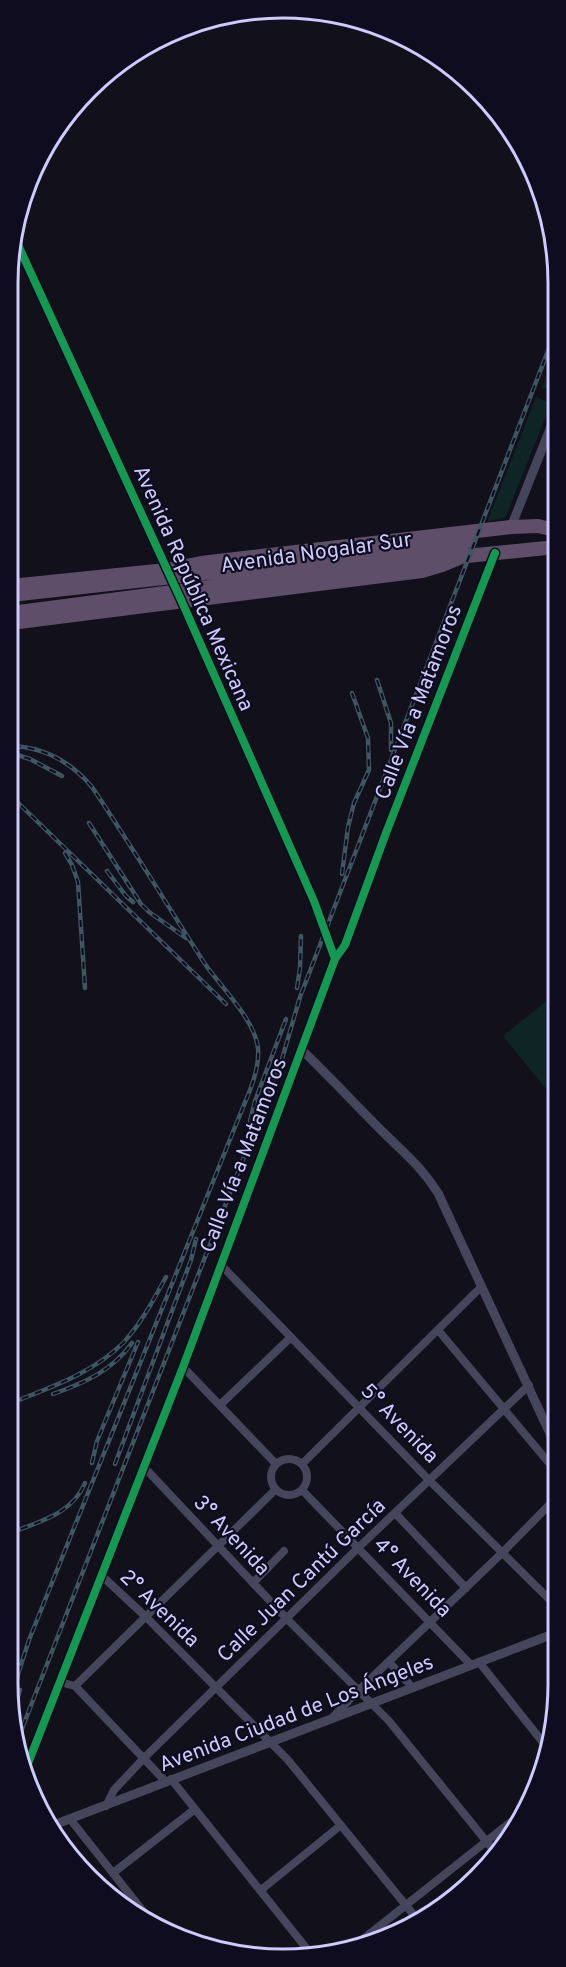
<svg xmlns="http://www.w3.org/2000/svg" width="566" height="1967" font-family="Overpass,sans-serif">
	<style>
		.green { fill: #0f2424 }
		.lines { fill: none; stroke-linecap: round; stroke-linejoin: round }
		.minor { stroke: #45455b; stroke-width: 8 }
		.tertiary { stroke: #45455b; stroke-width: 9 }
		.trunk { stroke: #5e4e69; stroke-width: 14 }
		.rail-casing { stroke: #3e5562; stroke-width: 4.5 }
		.rail { stroke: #0e0c1e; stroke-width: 2; stroke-dasharray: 7; stroke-linecap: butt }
		.trunk-bridge { stroke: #5e4e69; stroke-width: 14 }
		.cycleway-casing { stroke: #0e0c1e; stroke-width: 11 }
		.cycleway { stroke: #139951; stroke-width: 8 }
		.labels { text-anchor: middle; stroke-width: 4.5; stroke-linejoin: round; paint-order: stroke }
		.street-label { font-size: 21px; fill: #cdcafe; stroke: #0e0c1e }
		.rim { fill: none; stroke: #cdcafe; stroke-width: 3 }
	</style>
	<rect width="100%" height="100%" fill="#12101a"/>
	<path class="green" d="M 556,348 L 556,389 L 555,392 L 542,387 Z
		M 536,397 L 551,403 L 506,517 L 487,522 Z
		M 555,994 L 555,1100 L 503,1036 Z
		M 60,1835 L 101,1885 L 76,1866 L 57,1836 Z"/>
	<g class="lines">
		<path class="minor" d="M 335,959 L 345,945 L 386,833 L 495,553
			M 221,1265 L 429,1480 L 554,1604
			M 438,1330 L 554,1469
			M 183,1367 L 276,1464
			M 220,1405 L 291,1337
			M271 1477a18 18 0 1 1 36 0a18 18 0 1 1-36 0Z
			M 302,1464 L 481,1287
			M 144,1467 L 287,1619 L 389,1721 L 495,1852
			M 302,1490 L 471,1665
			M 395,1513 L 466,1588
			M 101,1575 L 146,1617 L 288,1760 L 417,1919
			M 253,1583 L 284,1551
			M 389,1662 L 412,1687
			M 479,1662 L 549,1750
			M 60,1682 L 75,1686 L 166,1782
			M 75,1686 L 275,1490
			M 332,1718 L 358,1691 L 502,1553 L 554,1500
			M 25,1771 L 144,1467 L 302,1050
			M 171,1779 L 311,1954
			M 106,1806 L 114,1790 L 144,1758 L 359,1547 L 529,1385
			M 70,1819 L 154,1925
			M 113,1873 L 195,1809
			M 261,1890 L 341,1825
			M 348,1951 L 526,1810"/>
		<path class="tertiary" d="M 13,234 L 168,573
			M 511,527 L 556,414
			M 179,596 L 314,901 L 335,959 L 302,1050 C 329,1076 355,1104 381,1130 C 404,1153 420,1165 438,1193 L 554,1442
			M 51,1826 L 553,1634"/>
		<path class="trunk" d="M 389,553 L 470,541
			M 388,564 L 556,547
			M 11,586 L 166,570 L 201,563 L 511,527 L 538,526 L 555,530
			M 11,623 L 422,571 L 442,565 L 466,555"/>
		<defs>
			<path id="rail" d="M 377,680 L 391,723 L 391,750
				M 11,753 L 30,759 L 62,776
				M 11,796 L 226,1004
				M 89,823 L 141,904 L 149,912 L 186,938
				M 65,853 L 72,865 L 78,882 L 85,988
				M 107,871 L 126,896 L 133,902
				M 342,874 L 348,827 L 354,803 L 369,770 L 368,738 L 352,693
				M 297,988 L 300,968 L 301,936
				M 250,1121 L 255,1101 L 286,1019
				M 53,1394 C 84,1383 112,1371 132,1343
				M 9,1404 C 48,1388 92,1374 123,1343 C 141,1324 154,1299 166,1277
				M 92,1463 L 97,1441 L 138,1342
				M 115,1464 L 191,1260 L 196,1239
				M 8,1534 C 37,1522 72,1515 85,1483
				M 10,1699 L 29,1640 L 237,1122 C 246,1099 260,1073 258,1048 C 255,1020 221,987 205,964 C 167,905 131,845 92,787 C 71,762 43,747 11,746
				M 13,1713 L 20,1690
				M 18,1739 L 282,1059 L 300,997 L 556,330"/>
		</defs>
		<use href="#rail" class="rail-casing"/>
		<use href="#rail" class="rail"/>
		<path class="trunk-bridge" d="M 11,595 L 389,553
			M 11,613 L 388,564"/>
		<defs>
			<path id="cycleway" d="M 13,234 L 182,602 L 314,901 L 335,959
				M 25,1771 L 183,1367 L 335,959 L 345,945 L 386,833 L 495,553"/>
		</defs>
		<use href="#cycleway" class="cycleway-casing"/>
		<use href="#cycleway" class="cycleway"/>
	</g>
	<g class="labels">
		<g class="street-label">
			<text transform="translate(316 552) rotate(-8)" y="7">Avenida Nogalar Sur</text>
			<text transform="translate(194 588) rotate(66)" y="7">Avenida República Mexicana</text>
			<text transform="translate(418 702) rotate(-69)" y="7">Calle Vía a Matamoros</text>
			<text transform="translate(243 1155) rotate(-69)" y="7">Calle Vía a Matamoros</text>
			<text transform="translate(400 1423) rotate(46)" y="7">5° Avenida</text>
			<text transform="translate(232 1535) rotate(47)" y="7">3° Avenida</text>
			<text transform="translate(413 1577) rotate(46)" y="7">4° Avenida</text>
			<text transform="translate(301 1580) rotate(-44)" y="7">Calle Juan Cantú García</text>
			<text transform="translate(160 1608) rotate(44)" y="7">2° Avenida</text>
			<text transform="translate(296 1713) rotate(-21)" y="7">Avenida Ciudad de Los Ángeles</text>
		</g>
	</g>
	<path d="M0 0H566V1967H0ZM283 18H283A265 265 0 0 1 548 283V1684A265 265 0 0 1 283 1949H283A265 265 0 0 1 18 1684V283A265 265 0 0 1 283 18Z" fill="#0e0c1e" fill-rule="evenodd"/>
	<path class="rim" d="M283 18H283A265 265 0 0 1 548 283V1684A265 265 0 0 1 283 1949H283A265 265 0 0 1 18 1684V283A265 265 0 0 1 283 18Z"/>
</svg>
